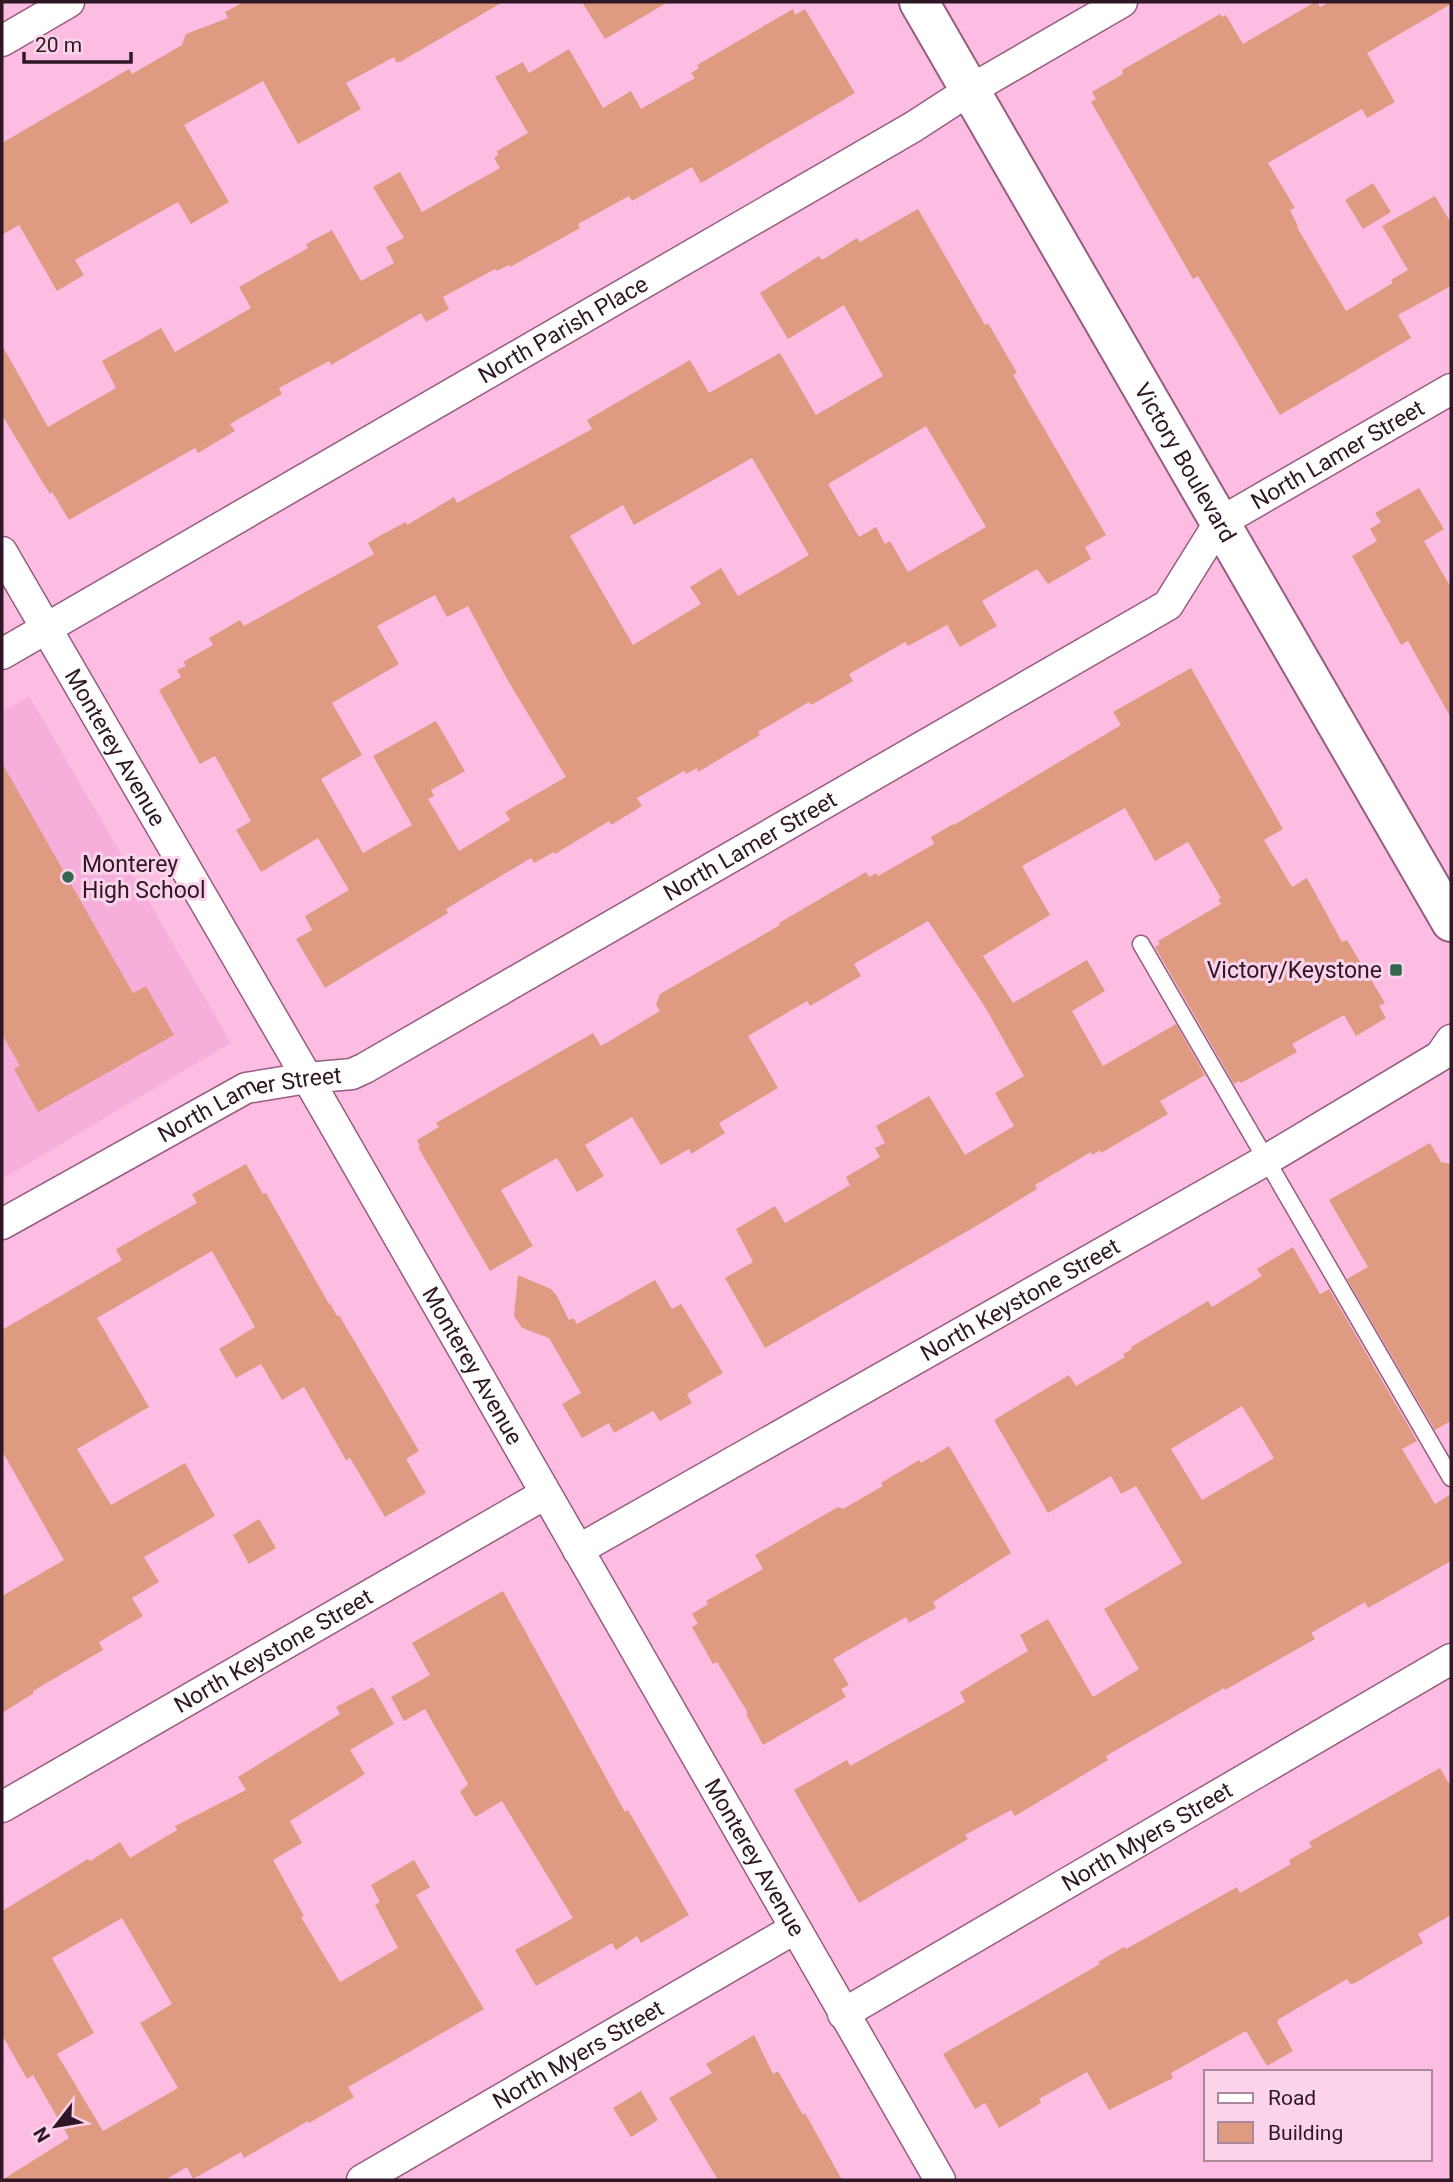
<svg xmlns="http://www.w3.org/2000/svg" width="1453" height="2182" font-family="Roboto,sans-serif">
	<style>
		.built { fill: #f6afda }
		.building { fill: #de9b81; fill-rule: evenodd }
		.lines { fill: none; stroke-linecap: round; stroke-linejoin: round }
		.service-casing { stroke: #955d80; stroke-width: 19 }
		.minor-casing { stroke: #955d80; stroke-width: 33 }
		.secondary-casing { stroke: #955d80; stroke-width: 42 }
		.service { stroke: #fff; stroke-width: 16 }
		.minor { stroke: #fff; stroke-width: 30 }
		.secondary { stroke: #fff; stroke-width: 38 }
		.poi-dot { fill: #30674e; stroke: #fbd3ea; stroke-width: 2.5 }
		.labels { text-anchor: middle; stroke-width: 6; stroke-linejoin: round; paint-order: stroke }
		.street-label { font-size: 23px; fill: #2f1726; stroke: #fbd3ea }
		.poi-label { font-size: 23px; fill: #2f1726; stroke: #fbd3ea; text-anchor: start }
	</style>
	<rect width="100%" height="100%" fill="#fdbde3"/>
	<path class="built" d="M 29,696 L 231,1043 L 2,1179 L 2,712 Z"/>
	<path class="building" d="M 244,2 L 503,2 L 400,62 L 396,62 L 394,57 L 346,83 L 361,109 L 298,144 L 263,81 L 184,125 L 229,202 L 191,224 L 178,202 L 75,260 L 84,275 L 57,291 L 19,225 L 2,235 L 2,143 L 129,69 L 132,74 L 182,45 L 186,34 L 228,18 L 225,12 Z
		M 582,2 L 668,2 L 605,39 Z
		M 1315,2 L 1317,2 L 1320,7 L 1329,2 L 1451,2 L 1451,4 L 1367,53 L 1395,102 L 1367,118 L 1362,109 L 1268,163 L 1295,208 L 1290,210 L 1298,226 L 1297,227 L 1346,311 L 1393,283 L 1391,280 L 1408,270 L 1382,226 L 1435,196 L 1451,223 L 1451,286 L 1398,315 L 1411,338 L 1280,415 L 1198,276 L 1193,279 L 1091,102 L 1096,99 L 1092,92 L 1123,74 L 1122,70 L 1220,14 L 1222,17 L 1226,15 L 1243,44 Z
		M 793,9 L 795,15 L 805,9 L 855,93 L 701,183 L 692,167 L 632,201 L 629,196 L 578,224 L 580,228 L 510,267 L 509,265 L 497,271 L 495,269 L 443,297 L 449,309 L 426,322 L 421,313 L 331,365 L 329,361 L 279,388 L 282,394 L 230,424 L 235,431 L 198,453 L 195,448 L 69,520 L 52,492 L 50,494 L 43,483 L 2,415 L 2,345 L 48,427 L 116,388 L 102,361 L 161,328 L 175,352 L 251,308 L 239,287 L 308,248 L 306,244 L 332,230 L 361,281 L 394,263 L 386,247 L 404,238 L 373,187 L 400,172 L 422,212 L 500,168 L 494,158 L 498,155 L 497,151 L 528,133 L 495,77 L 523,62 L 529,73 L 569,49 L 603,108 L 631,91 L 641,109 L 695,78 L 691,73 L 699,68 L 697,65 Z
		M 1373,183 L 1391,212 L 1363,229 L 1345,200 Z
		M 918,209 L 985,325 L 988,323 L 1017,373 L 1013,375 L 1106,535 L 1085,547 L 1091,559 L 1048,584 L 1037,569 L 982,601 L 997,626 L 960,647 L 947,625 L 908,646 L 905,642 L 849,674 L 853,681 L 811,705 L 809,702 L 758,732 L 760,735 L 698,772 L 697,768 L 686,774 L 684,771 L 637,798 L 642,806 L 611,825 L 609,821 L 555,854 L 554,852 L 534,863 L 531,858 L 446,909 L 448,913 L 325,988 L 296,939 L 312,930 L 305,916 L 349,890 L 318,838 L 261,872 L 236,830 L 251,821 L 215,756 L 200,764 L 159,690 L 181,677 L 177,670 L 186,666 L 183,662 L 213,645 L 209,638 L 240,620 L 244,626 L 374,554 L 368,543 L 381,535 L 406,522 L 407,525 L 454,497 L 457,503 L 592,429 L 587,420 L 690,360 L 709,393 L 780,353 L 816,415 L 883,376 L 844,305 L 788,339 L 760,293 L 819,256 L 822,260 L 857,238 L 860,242 ZM 926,426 L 986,527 L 908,572 L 890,541 L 885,544 L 876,527 L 859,537 L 828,484 ZM 752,458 L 809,555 L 738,596 L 721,568 L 690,587 L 701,604 L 633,645 L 570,536 L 623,505 L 634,525 ZM 435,595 L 447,617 L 468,606 L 507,679 L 566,777 L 505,812 L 510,820 L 459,851 L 428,799 L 434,796 L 431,790 L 465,771 L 436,721 L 373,756 L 412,825 L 363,853 L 321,779 L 362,755 L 332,703 L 399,664 L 377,626 Z
		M 1419,488 L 1444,529 L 1424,541 L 1451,588 L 1451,718 L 1408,641 L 1401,645 L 1352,556 L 1377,541 L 1370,529 L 1381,522 L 1375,513 Z
		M 1191,668 L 1283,829 L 1264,840 L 1292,887 L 1307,878 L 1342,942 L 1347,940 L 1385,1003 L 1379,1006 L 1386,1018 L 1356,1036 L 1344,1015 L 1292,1044 L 1297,1052 L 1241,1083 L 1239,1081 L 1234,1084 L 1155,947 L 1160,944 L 1158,941 L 1221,904 L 1218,900 L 1221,898 L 1188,842 L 1155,861 L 1125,808 L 1022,866 L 1050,915 L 983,956 L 1013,1003 L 1087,960 L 1105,991 L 1072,1011 L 1103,1066 L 1176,1024 L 1205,1075 L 1160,1101 L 1168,1114 L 1101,1153 L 1100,1150 L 1092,1155 L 1091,1152 L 1035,1185 L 1037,1189 L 983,1222 L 765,1348 L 725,1278 L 753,1262 L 736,1229 L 775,1206 L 785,1223 L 850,1185 L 846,1177 L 880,1157 L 875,1148 L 885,1143 L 876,1126 L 929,1096 L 965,1155 L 1014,1126 L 995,1093 L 1024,1076 L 985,1007 L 928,921 L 854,964 L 861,976 L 810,1006 L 807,1001 L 748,1036 L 778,1088 L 719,1123 L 725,1133 L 691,1154 L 689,1149 L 661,1165 L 632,1117 L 585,1145 L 604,1176 L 577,1192 L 557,1158 L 501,1190 L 533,1246 L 490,1271 L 418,1147 L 420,1146 L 417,1140 L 439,1127 L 436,1123 L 593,1033 L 601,1046 L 660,1011 L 656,1005 L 660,994 L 756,939 L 780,925 L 779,923 L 866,872 L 869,877 L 876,873 L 878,876 L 934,844 L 931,837 L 953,824 L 954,825 L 1121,725 L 1113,712 Z
		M 2,763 L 133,993 L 146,986 L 174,1035 L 38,1112 L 14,1069 L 20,1066 L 2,1034 Z
		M 1430,1143 L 1441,1162 L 1451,1164 L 1451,1421 L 1435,1430 L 1347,1279 L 1368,1267 L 1329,1200 Z
		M 246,1164 L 263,1194 L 266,1193 L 329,1304 L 330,1303 L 337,1316 L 339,1315 L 419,1451 L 406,1459 L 426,1493 L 385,1517 L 350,1458 L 346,1460 L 304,1387 L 282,1400 L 261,1364 L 236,1378 L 219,1349 L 255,1327 L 212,1251 L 97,1318 L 149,1407 L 77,1449 L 111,1505 L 185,1463 L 215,1516 L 144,1557 L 159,1582 L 132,1598 L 143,1616 L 99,1642 L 103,1650 L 33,1691 L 34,1693 L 2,1713 L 2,1596 L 64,1560 L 2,1451 L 2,1330 L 122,1260 L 116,1250 L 118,1248 L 197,1203 L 192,1194 Z
		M 1293,1247 L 1320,1294 L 1329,1289 L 1417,1441 L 1402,1449 L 1435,1504 L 1451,1494 L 1451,1561 L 1368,1608 L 1365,1602 L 1311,1633 L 1315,1639 L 1225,1690 L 1224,1688 L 1106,1756 L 1108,1760 L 1015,1816 L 1011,1810 L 965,1835 L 968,1839 L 859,1903 L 794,1790 L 847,1760 L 850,1766 L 965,1702 L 960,1692 L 1028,1651 L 1020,1635 L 1048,1619 L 1093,1697 L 1139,1669 L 1104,1609 L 1182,1563 L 1136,1486 L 1121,1494 L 1111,1476 L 1048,1513 L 994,1420 L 1069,1375 L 1076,1386 L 1125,1357 L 1123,1354 L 1132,1349 L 1131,1347 L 1208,1301 L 1212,1307 L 1262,1276 L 1257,1269 ZM 1242,1406 L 1274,1458 L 1202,1500 L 1171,1449 Z
		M 518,1275 L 551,1289 L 557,1296 L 569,1320 L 573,1318 L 577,1324 L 655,1280 L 672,1309 L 681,1304 L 723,1373 L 687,1394 L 692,1403 L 660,1421 L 653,1411 L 614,1433 L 609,1423 L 582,1438 L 562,1404 L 581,1393 L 549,1338 L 522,1328 L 514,1316 Z
		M 949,1446 L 1011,1553 L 933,1602 L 936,1608 L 909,1623 L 906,1617 L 833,1659 L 849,1685 L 841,1689 L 846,1697 L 763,1745 L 746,1714 L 748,1713 L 717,1662 L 713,1664 L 692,1627 L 698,1624 L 692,1614 L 708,1604 L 706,1601 L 763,1569 L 755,1555 L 838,1507 L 843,1509 L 883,1486 L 881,1483 L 919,1460 L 921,1463 Z
		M 259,1519 L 276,1548 L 249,1564 L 233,1535 Z
		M 503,1591 L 625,1812 L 628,1810 L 689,1915 L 641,1943 L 637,1936 L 616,1950 L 612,1943 L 536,1986 L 515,1950 L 573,1918 L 502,1801 L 475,1817 L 460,1792 L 468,1784 L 425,1709 L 404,1721 L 391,1697 L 430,1675 L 412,1643 Z
		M 373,1687 L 394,1724 L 350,1750 L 365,1774 L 290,1821 L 302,1843 L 273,1860 L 304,1916 L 301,1917 L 340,1982 L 398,1948 L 375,1905 L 380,1902 L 371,1885 L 414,1860 L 430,1887 L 416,1895 L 484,2009 L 348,2087 L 354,2097 L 309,2123 L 308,2121 L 244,2158 L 241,2152 L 193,2179 L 187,2167 L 165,2180 L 2,2180 L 69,2138 L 33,2075 L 27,2079 L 2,2035 L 2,1911 L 88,1859 L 90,1861 L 120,1842 L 130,1858 L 177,1830 L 175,1826 L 246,1790 L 238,1777 L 340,1714 L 336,1707 ZM 122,1918 L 172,2004 L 140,2023 L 178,2088 L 103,2131 L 57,2054 L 94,2033 L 52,1958 Z
		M 1440,1768 L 1451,1787 L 1451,1915 L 1418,1934 L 1423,1943 L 1355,1983 L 1350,1984 L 1347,1979 L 1279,2019 L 1277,2022 L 1293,2051 L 1267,2066 L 1246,2031 L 1171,2073 L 1173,2078 L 1109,2110 L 1087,2072 L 1039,2099 L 1041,2103 L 999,2128 L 985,2103 L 975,2109 L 943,2054 L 1100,1964 L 1098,1962 L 1124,1947 L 1126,1949 L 1237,1887 L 1240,1893 L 1291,1864 L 1289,1860 L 1312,1847 L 1309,1842 Z
		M 754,2035 L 773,2074 L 778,2071 L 803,2115 L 805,2113 L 842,2180 L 718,2180 L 669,2098 L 712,2073 L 706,2064 Z
		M 641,2091 L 658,2120 L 631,2137 L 613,2108 Z"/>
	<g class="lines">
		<defs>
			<path id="service" d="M 1141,944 L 1451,1478"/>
			<g id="minor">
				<path d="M 2,41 L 69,2"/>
				<path id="s1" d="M 2,552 L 327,1112 L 940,2180"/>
				<path id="s2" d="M 2,654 L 913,127 L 970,90 L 1122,2"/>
				<path id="s3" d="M 2,1224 L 246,1088 L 307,1078 L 352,1074 L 365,1068 L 1168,605 L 1219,523 L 1451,389"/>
				<path id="s4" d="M 578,1550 L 1268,1159 L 1440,1056 L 1451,1040"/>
				<path id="s5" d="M 2,1807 L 545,1494"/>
				<path id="s6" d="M 843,2014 L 1451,1659"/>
				<path id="s7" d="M 362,2180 L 794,1929"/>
			</g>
			<g id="secondary">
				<path id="s8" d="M 919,2 L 1451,922"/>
			</g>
		</defs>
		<use href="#service" class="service-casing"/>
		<use href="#minor" class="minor-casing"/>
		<use href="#secondary" class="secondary-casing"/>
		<use href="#service" class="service"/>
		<use href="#minor" class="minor"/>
		<use href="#secondary" class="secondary"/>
	</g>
	<g class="poi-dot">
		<circle cx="68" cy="877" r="7"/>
		<rect x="1389" y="963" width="14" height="14" rx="3.5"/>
	</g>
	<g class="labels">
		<g class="street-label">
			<text dy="8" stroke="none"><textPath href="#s2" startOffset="648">North Parish Place</textPath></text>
			<text dy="8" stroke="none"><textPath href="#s3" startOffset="1561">North Lamer Street</textPath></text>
			<text dy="8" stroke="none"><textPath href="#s8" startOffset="532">Victory Boulevard</textPath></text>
			<text dy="8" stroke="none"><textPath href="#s1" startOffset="226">Monterey Avenue</textPath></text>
			<text dy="8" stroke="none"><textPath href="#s3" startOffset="845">North Lamer Street</textPath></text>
			<text dy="8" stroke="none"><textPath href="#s3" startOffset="278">North Lamer Street</textPath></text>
			<text dy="8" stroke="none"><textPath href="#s4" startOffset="508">North Keystone Street</textPath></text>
			<text dy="8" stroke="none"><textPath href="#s1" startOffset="940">Monterey Avenue</textPath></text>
			<text dy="8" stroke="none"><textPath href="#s5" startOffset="313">North Keystone Street</textPath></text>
			<text dy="8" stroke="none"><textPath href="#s6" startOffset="352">North Myers Street</textPath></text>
			<text dy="8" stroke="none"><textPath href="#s1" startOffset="1507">Monterey Avenue</textPath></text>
			<text dy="8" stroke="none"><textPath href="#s7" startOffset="250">North Myers Street</textPath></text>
		</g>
		<g class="poi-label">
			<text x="82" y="872">Monterey<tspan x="82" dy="26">High School</tspan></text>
			<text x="1382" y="978" text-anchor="end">Victory/Keystone</text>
		</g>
	</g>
	<rect width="1453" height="2182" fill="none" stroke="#2f1726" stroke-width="7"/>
	<rect x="1204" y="2070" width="228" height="91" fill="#fbd3ea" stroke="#a9889c" stroke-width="2"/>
	<rect x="1218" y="2093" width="35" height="10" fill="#ffffff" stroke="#a9889c" stroke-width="2"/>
	<text x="1268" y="2105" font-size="21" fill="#2f1726">Road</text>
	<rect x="1218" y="2122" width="35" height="21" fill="#de9b81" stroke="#a9889c" stroke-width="2"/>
	<text x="1268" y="2140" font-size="21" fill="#2f1726">Building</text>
	<g transform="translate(56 2126) rotate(239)" stroke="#fbd3ea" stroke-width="5" paint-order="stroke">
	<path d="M0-5L12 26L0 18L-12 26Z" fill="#2f1726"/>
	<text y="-10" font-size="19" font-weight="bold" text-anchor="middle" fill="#2f1726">N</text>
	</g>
	<path d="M24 52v10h107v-10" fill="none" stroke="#2f1726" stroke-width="3.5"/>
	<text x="35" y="52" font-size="21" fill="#2f1726" stroke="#fbd3ea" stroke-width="5" paint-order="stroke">20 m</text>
</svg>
